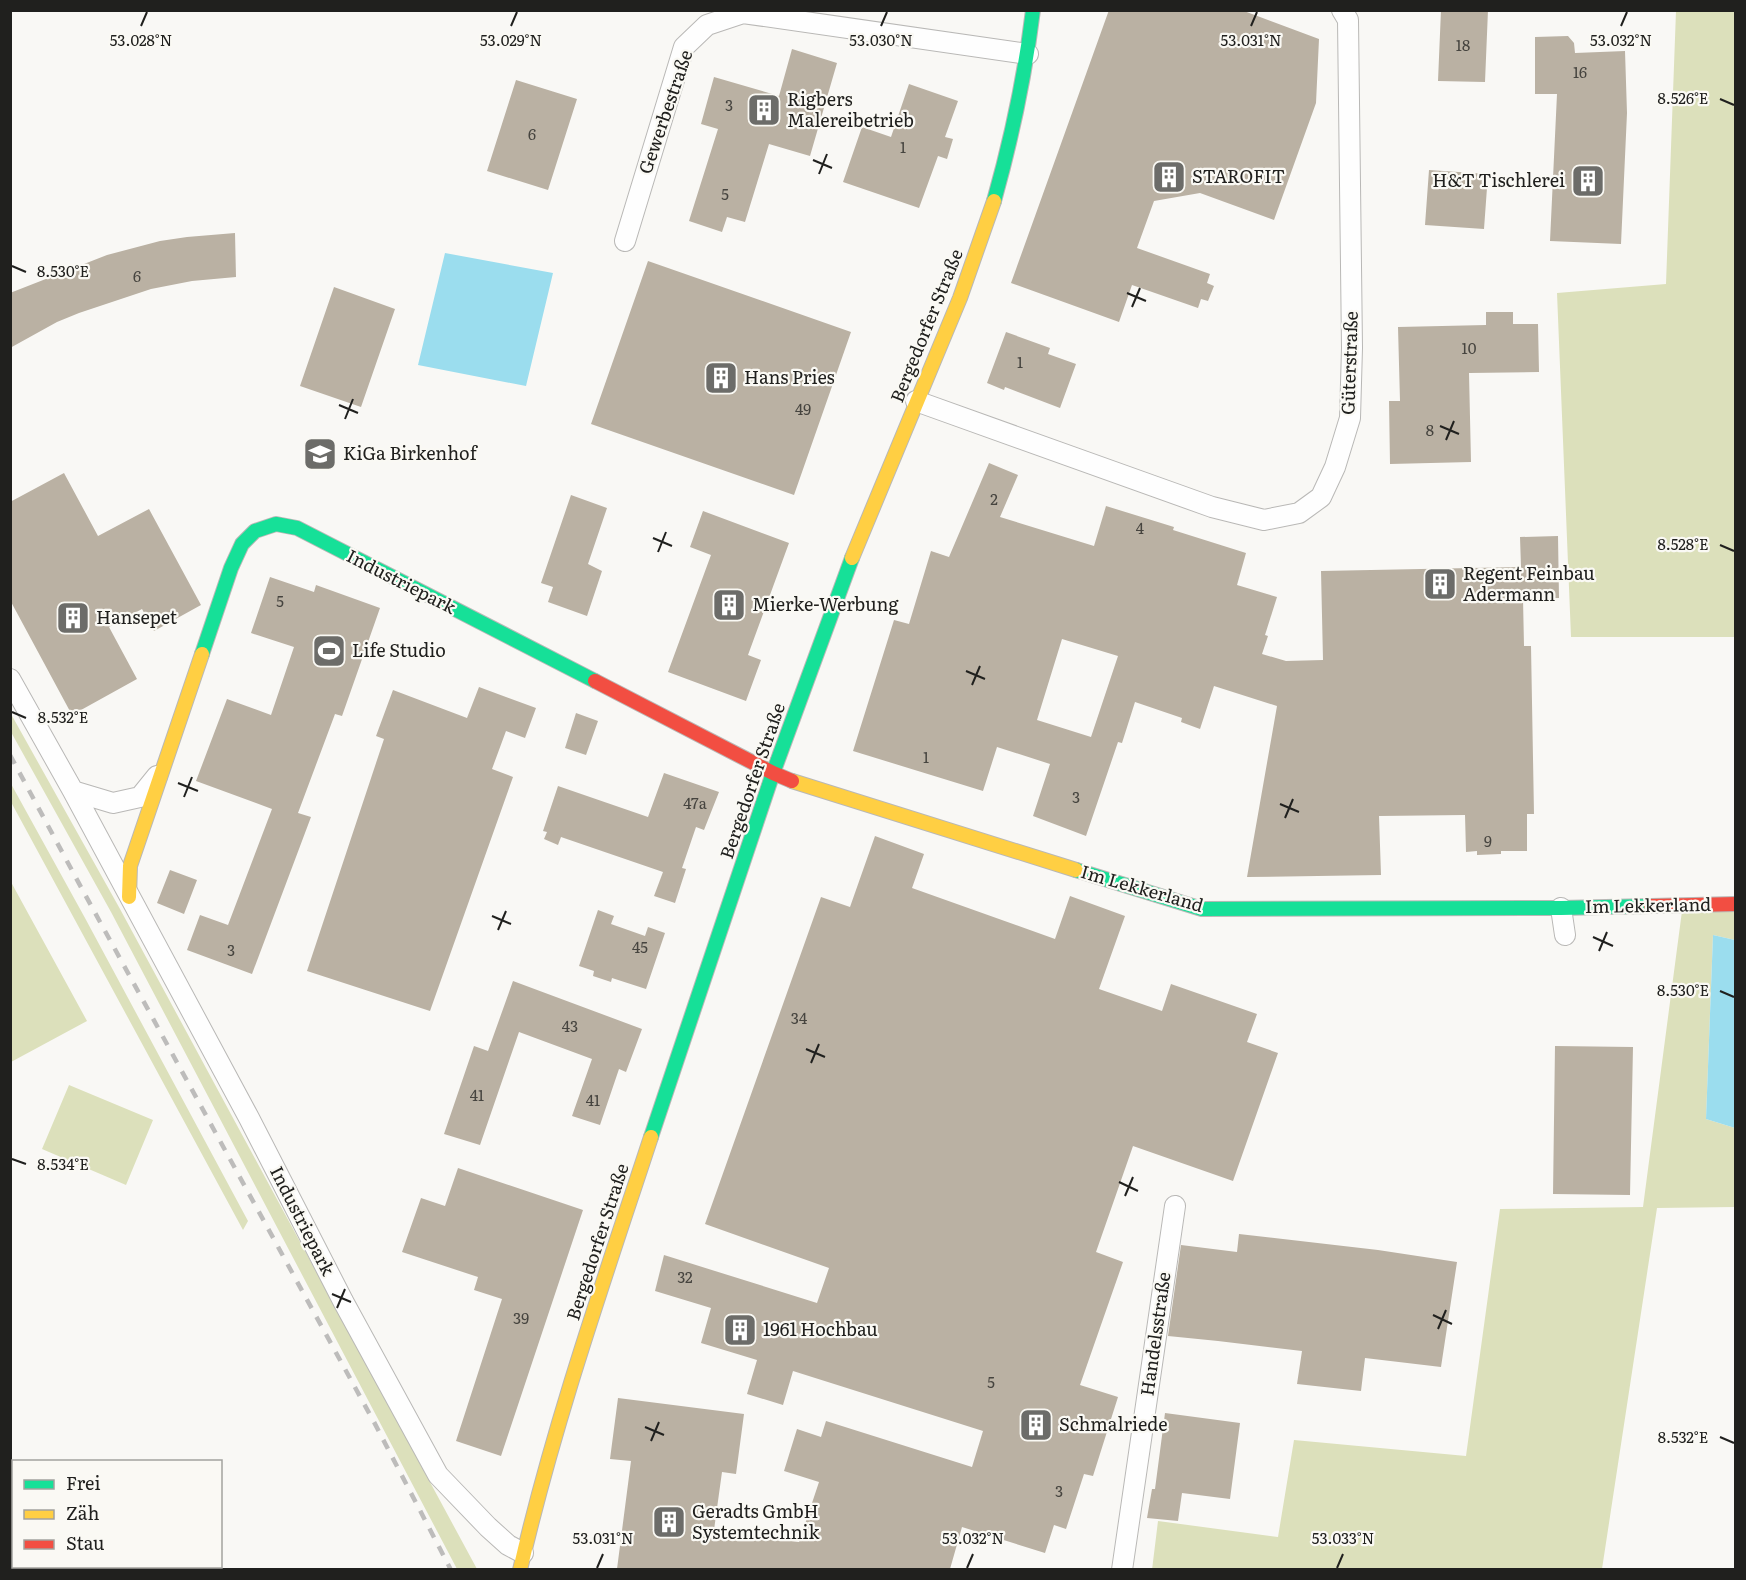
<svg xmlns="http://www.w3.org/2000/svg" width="1746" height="1580" font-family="Literata,serif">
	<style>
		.green { fill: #dce0bb }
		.water { fill: #9bddee }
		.building { fill: #bab1a3; fill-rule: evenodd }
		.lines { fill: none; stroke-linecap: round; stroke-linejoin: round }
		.street-casing { stroke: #b9b8b6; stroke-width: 22 }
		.fast-casing { stroke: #b9b8b6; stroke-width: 16 }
		.slow-casing { stroke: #b9b8b6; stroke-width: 16 }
		.jam-casing { stroke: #b9b8b6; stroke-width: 16 }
		.street { stroke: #fefefe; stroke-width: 20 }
		.fast { stroke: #16e098; stroke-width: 14 }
		.slow { stroke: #ffcf43; stroke-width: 14 }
		.jam { stroke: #f24e42; stroke-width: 14 }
		.rail { stroke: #bdbcbb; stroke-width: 4.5; stroke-dasharray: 10 10; stroke-linecap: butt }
		.ticks { fill: none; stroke: #20201e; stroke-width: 2 }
		.labels { text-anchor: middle; stroke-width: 4.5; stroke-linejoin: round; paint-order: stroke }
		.number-label { font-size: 15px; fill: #46443f }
		.poi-label { font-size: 18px; fill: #20201e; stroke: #faf9f4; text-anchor: start }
		.street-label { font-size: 18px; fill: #20201e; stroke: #faf9f4 }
		.ticks-label { font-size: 15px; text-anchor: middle; fill: #20201e; stroke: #faf9f4; stroke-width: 4.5; stroke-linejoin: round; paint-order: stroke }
	</style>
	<rect width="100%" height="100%" fill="#f9f8f5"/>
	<path class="green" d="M 1676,11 L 1735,11 L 1735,637 L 1571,637 L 1557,293 L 1666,284 Z
		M 11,714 L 120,909 L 477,1569 L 457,1569 L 111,912 L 11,732 Z
		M 10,782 L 85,918 L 248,1221 L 243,1230 L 11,802 Z
		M 11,882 L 87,1021 L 11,1062 L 10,1062 Z
		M 1682,911 L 1735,911 L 1735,940 L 1713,935 L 1706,1119 L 1735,1128 L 1735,1207 L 1657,1208 L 1602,1569 L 1152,1570 L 1158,1521 L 1278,1537 L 1294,1440 L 1466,1456 L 1500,1209 L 1643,1207 Z
		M 69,1085 L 153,1120 L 126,1185 L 42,1149 Z"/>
	<path class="water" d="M 445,253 L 553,273 L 526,386 L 418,365 Z
		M 1713,935 L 1735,940 L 1735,1128 L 1706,1119 Z"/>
	<path class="building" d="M 1109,10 L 1244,11 L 1319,39 L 1316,103 L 1274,220 L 1200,193 L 1154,201 L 1137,248 L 1210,274 L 1207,283 L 1214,286 L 1208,301 L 1201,299 L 1198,308 L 1132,285 L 1119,322 L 1011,283 Z
		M 1441,10 L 1488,10 L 1485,82 L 1438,81 Z
		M 1568,36 L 1574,43 L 1575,53 L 1625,51 L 1627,113 L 1621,244 L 1550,241 L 1557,94 L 1535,94 L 1535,37 Z
		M 792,49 L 837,63 L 810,156 L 769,144 L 745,222 L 727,217 L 722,232 L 689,221 L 718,129 L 701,124 L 714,77 L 779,96 Z
		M 516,80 L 577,99 L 548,190 L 487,171 Z
		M 909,84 L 958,101 L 945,137 L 953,139 L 947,159 L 938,156 L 919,208 L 843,182 L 862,127 L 891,137 Z
		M 1429,170 L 1488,174 L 1484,229 L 1425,225 Z
		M 235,233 L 236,277 L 192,281 L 151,289 L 79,313 L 57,322 L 10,348 L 10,293 L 107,255 L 160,241 L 187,237 Z
		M 648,261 L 851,332 L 794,495 L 591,424 Z
		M 334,287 L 395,309 L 361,407 L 300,386 Z
		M 1486,312 L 1513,312 L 1513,324 L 1538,324 L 1539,372 L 1469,373 L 1471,462 L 1390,464 L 1389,401 L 1400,401 L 1398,327 L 1486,325 Z
		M 1006,332 L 1050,348 L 1048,354 L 1076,364 L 1060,408 L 1005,387 L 1004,390 L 987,383 Z
		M 989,463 L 1018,475 L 1000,517 L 1094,546 L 1106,506 L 1174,527 L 1173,530 L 1246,553 L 1237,585 L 1277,597 L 1265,635 L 1268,636 L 1262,654 L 1286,661 L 1323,660 L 1321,571 L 1521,567 L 1520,537 L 1558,536 L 1559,598 L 1523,599 L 1524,646 L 1531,646 L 1534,814 L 1527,814 L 1527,851 L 1501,851 L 1501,854 L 1477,855 L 1477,851 L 1466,852 L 1465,815 L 1379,816 L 1381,875 L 1247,877 L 1277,706 L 1214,686 L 1200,729 L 1181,722 L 1182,718 L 1135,702 L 1122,743 L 1118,742 L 1086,836 L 1033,816 L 1050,764 L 997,747 L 983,791 L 853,751 L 894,620 L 909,624 L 931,551 L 949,557 ZM 1062,639 L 1118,656 L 1091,737 L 1037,720 Z
		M 64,473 L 98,536 L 149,509 L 201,605 L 154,631 L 142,609 L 109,627 L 137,679 L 72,715 L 10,600 L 10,502 Z
		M 571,495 L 607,508 L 588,564 L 602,571 L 587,616 L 548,602 L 553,587 L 541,583 Z
		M 703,511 L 789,543 L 748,655 L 761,660 L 746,701 L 668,672 L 711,555 L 690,547 Z
		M 270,577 L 314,592 L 316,585 L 380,608 L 342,716 L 335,714 L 298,813 L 311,817 L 252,974 L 187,950 L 200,915 L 228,925 L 272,809 L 196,781 L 227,699 L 271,715 L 294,647 L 251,633 Z
		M 479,687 L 536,708 L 525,738 L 506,731 L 492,769 L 513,777 L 430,1011 L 307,971 L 384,739 L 376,736 L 393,690 L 467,718 Z
		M 576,713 L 598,721 L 586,755 L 565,748 Z
		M 664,773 L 719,792 L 704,830 L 696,827 L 682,868 L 686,869 L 675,903 L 654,896 L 663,872 L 561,837 L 558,845 L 544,839 L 547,832 L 543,831 L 558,786 L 648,817 Z
		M 875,836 L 924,854 L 912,888 L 1055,939 L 1070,896 L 1125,916 L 1099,989 L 1162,1011 L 1171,984 L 1257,1014 L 1247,1042 L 1278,1053 L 1233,1181 L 1133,1146 L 1096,1252 L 1123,1262 L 1080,1385 L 1118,1397 L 1093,1476 L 1084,1474 L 1066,1529 L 1054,1525 L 1045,1553 L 962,1527 L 950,1569 L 617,1569 L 631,1461 L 610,1459 L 618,1398 L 744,1414 L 736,1474 L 722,1472 L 714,1530 L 799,1542 L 819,1482 L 784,1471 L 797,1429 L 821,1437 L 826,1421 L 972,1467 L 983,1431 L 793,1371 L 783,1405 L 747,1394 L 757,1360 L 701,1343 L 711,1308 L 655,1291 L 664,1255 L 817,1303 L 829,1268 L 705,1224 L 821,897 L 850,907 Z
		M 170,870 L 197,880 L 184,914 L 157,903 Z
		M 598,910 L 614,916 L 611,924 L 645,936 L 648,927 L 665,933 L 646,989 L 612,978 L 611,982 L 593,976 L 594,971 L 579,966 Z
		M 513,981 L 642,1029 L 626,1072 L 619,1069 L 600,1125 L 572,1116 L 592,1059 L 519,1032 L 480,1145 L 444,1134 L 474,1046 L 488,1051 Z
		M 1555,1046 L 1633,1047 L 1630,1195 L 1553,1194 Z
		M 458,1168 L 583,1210 L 501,1456 L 456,1441 L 502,1299 L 474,1290 L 478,1277 L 402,1252 L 421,1198 L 445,1206 Z
		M 1239,1234 L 1378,1250 L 1457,1262 L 1441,1367 L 1365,1358 L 1361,1391 L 1297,1384 L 1302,1351 L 1218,1341 L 1168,1336 L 1181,1245 L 1237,1252 Z
		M 1165,1413 L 1240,1423 L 1230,1499 L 1182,1493 L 1178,1521 L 1147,1518 L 1152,1489 L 1155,1489 Z"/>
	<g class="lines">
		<defs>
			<path id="street" d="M 625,241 L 684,47 L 707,25 L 743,13 L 1028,54
				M 916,401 L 1212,507 L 1264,520 L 1299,513 L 1321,497 L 1335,467 L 1350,418 L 1352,348 L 1348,20 L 1342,10
				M 10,679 L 73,791 L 249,1118 L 343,1301 L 438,1475 L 488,1527 L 508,1545 L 523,1553
				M 73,791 L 113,803 L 140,797 L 157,776
				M 1561,908 L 1565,935
				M 1122,1570 L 1175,1206"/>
			<path id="fast" d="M 994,201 C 1012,137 1025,76 1033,10
				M 202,654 L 231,568 L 242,544 L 255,531 L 276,524 L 297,528 L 595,681
				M 1076,870 L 1202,909 L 1561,908 L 1651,906
				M 651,1137 L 773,773 L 852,558"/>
			<path id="slow" d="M 852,558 L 960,298 L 994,201
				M 792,781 L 1076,870
				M 129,897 L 130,866 L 202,654
				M 520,1570 C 554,1423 604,1280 651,1137"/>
			<path id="jam" d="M 595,681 L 773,773 L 792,781
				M 1651,906 L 1736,904"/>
		</defs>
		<use href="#street" class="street-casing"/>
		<use href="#fast" class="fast-casing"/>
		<use href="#slow" class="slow-casing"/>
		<use href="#jam" class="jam-casing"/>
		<use href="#street" class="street"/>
		<use href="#fast" class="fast"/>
		<use href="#slow" class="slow"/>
		<use href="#jam" class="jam"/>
		<path class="rail" d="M 10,755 L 82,889 L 374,1422 L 451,1570"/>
	</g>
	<path class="ticks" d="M 141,26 L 147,12M 511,26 L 517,12M 881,26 L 887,12M 1251,26 L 1257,12M 1621,26 L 1627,12M 1720,99 L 1734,105M 813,160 L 832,168M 819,174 L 827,154M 12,266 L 26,272M 1127,293 L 1146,301M 1132,307 L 1140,288M 339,405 L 358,413M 345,419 L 353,399M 1440,426 L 1459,434M 1446,440 L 1454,421M 653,538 L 672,546M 1720,545 L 1734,551M 658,552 L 666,532M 966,671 L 985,679M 972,685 L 980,666M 12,712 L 26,718M 178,783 L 198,791M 184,797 L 192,777M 1280,804 L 1299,812M 1285,818 L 1293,799M 492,916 L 511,924M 498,930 L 506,911M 1593,937 L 1613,946M 1599,951 L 1607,932M 1720,991 L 1734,997M 806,1049 L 825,1057M 811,1063 L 819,1044M 12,1159 L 26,1164M 1119,1182 L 1138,1191M 1125,1196 L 1133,1177M 332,1294 L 351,1302M 337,1308 L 345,1289M 1433,1315 L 1452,1324M 1438,1329 L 1446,1310M 645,1427 L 664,1435M 1720,1437 L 1734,1443M 651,1441 L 659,1422M 597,1568 L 603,1554M 967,1568 L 973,1554M 1337,1568 L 1343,1554"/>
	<defs>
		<symbol id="building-square" viewBox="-11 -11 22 22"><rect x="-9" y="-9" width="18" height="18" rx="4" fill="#6c6c69" stroke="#faf9f4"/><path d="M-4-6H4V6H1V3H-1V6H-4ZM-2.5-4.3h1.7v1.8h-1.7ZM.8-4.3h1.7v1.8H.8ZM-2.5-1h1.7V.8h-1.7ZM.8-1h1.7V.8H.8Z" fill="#fff"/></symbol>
		<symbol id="school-square" viewBox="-11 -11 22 22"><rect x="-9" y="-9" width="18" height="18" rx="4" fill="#6c6c69" stroke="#faf9f4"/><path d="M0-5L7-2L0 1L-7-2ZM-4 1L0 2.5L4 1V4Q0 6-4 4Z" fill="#fff"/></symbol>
		<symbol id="stadium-square" viewBox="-11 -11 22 22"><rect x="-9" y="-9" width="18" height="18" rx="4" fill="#6c6c69" stroke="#faf9f4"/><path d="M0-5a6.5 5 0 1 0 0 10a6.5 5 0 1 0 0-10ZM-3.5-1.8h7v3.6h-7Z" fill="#fff"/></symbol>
	</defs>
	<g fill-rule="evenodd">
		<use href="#building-square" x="745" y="91" width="38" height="38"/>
		<use href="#building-square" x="1150" y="158" width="38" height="38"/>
		<use href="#building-square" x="1569" y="162" width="38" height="38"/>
		<use href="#building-square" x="702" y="359" width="38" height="38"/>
		<use href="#school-square" x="301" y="435" width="38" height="38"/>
		<use href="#building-square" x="1421" y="565" width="38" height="38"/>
		<use href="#building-square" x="710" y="586" width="38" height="38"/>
		<use href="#building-square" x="54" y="599" width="38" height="38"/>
		<use href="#stadium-square" x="310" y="632" width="38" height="38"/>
		<use href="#building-square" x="721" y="1311" width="38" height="38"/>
		<use href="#building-square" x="1017" y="1406" width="38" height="38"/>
		<use href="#building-square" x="650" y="1503" width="38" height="38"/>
	</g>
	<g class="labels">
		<g class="number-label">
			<text x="1463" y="51">18</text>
			<text x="1580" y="78">16</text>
			<text x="729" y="111">3</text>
			<text x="532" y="140">6</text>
			<text x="903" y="153">1</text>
			<text x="725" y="200">5</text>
			<text x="137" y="282">6</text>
			<text x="1469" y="354">10</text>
			<text x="1020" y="368">1</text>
			<text x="803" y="415">49</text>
			<text x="1430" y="436">8</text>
			<text x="994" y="505">2</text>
			<text x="1140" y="534">4</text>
			<text x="280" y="607">5</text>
			<text x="926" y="763">1</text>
			<text x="1076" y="803">3</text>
			<text x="695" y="809">47a</text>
			<text x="1488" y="847">9</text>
			<text x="640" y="953">45</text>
			<text x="231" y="956">3</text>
			<text x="799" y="1024">34</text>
			<text x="570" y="1032">43</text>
			<text x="477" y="1101">41</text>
			<text x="593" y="1106">41</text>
			<text x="685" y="1283">32</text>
			<text x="521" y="1324">39</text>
			<text x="991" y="1388">5</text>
			<text x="1059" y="1497">3</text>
		</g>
		<g class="poi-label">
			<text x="787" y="106">Rigbers<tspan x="787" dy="21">Malereibetrieb</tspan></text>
			<text x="1192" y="183">STAROFIT</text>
			<text x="1565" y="187" text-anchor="end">H&amp;T Tischlerei</text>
			<text x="744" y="384">Hans Pries</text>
			<text x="343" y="460">KiGa Birkenhof</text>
			<text x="1463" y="580">Regent Feinbau<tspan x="1463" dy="21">Adermann</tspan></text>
			<text x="752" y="611">Mierke-Werbung</text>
			<text x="96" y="624">Hansepet</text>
			<text x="352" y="657">Life Studio</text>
			<text x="763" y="1336">1961 Hochbau</text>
			<text x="1059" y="1431">Schmalriede</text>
			<text x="692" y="1518">Geradts GmbH<tspan x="692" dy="21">Systemtechnik</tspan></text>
		</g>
		<g class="street-label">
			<text transform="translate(666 112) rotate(-71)" y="6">Gewerbestraße</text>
			<text transform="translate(927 326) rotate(-68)" y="6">Bergedorfer Straße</text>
			<text transform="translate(1350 363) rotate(-88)" y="6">Güterstraße</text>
			<text transform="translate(401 582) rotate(27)" y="6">Industriepark</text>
			<text transform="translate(753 781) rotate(-71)" y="6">Bergedorfer Straße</text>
			<text transform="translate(1142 889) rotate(16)" y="6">Im Lekkerland</text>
			<text transform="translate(1648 906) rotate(-1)" y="6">Im Lekkerland</text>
			<text transform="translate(302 1221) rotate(63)" y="6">Industriepark</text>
			<text transform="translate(598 1242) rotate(-72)" y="6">Bergedorfer Straße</text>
			<text transform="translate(1156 1334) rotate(-82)" y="6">Handelsstraße</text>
		</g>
	</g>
	<g class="ticks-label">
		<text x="141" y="46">53.028°N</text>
		<text x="511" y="46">53.029°N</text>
		<text x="881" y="46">53.030°N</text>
		<text x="1251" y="46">53.031°N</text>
		<text x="1621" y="46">53.032°N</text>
		<text x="1683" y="104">8.526°E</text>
		<text x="63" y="277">8.530°E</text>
		<text x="1683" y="550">8.528°E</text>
		<text x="63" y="723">8.532°E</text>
		<text x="1683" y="996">8.530°E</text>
		<text x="63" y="1170">8.534°E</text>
		<text x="1683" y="1443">8.532°E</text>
		<text x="603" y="1544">53.031°N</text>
		<text x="973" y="1544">53.032°N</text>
		<text x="1343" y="1544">53.033°N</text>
	</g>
	<rect width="1746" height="1580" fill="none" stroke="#20201e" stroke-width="24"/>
	<rect x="12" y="1460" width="210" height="108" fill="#faf9f4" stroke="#a3a29e" stroke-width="1.5"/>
	<rect x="24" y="1480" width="30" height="9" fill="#16e098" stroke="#a3a29e" stroke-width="1.5"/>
	<text x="66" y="1490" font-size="18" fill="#20201e">Frei</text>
	<rect x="24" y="1510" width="30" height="9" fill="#ffcf43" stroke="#a3a29e" stroke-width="1.5"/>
	<text x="66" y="1520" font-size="18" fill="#20201e">Zäh</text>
	<rect x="24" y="1540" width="30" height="9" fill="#f24e42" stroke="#a3a29e" stroke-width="1.5"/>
	<text x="66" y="1550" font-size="18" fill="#20201e">Stau</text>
</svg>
